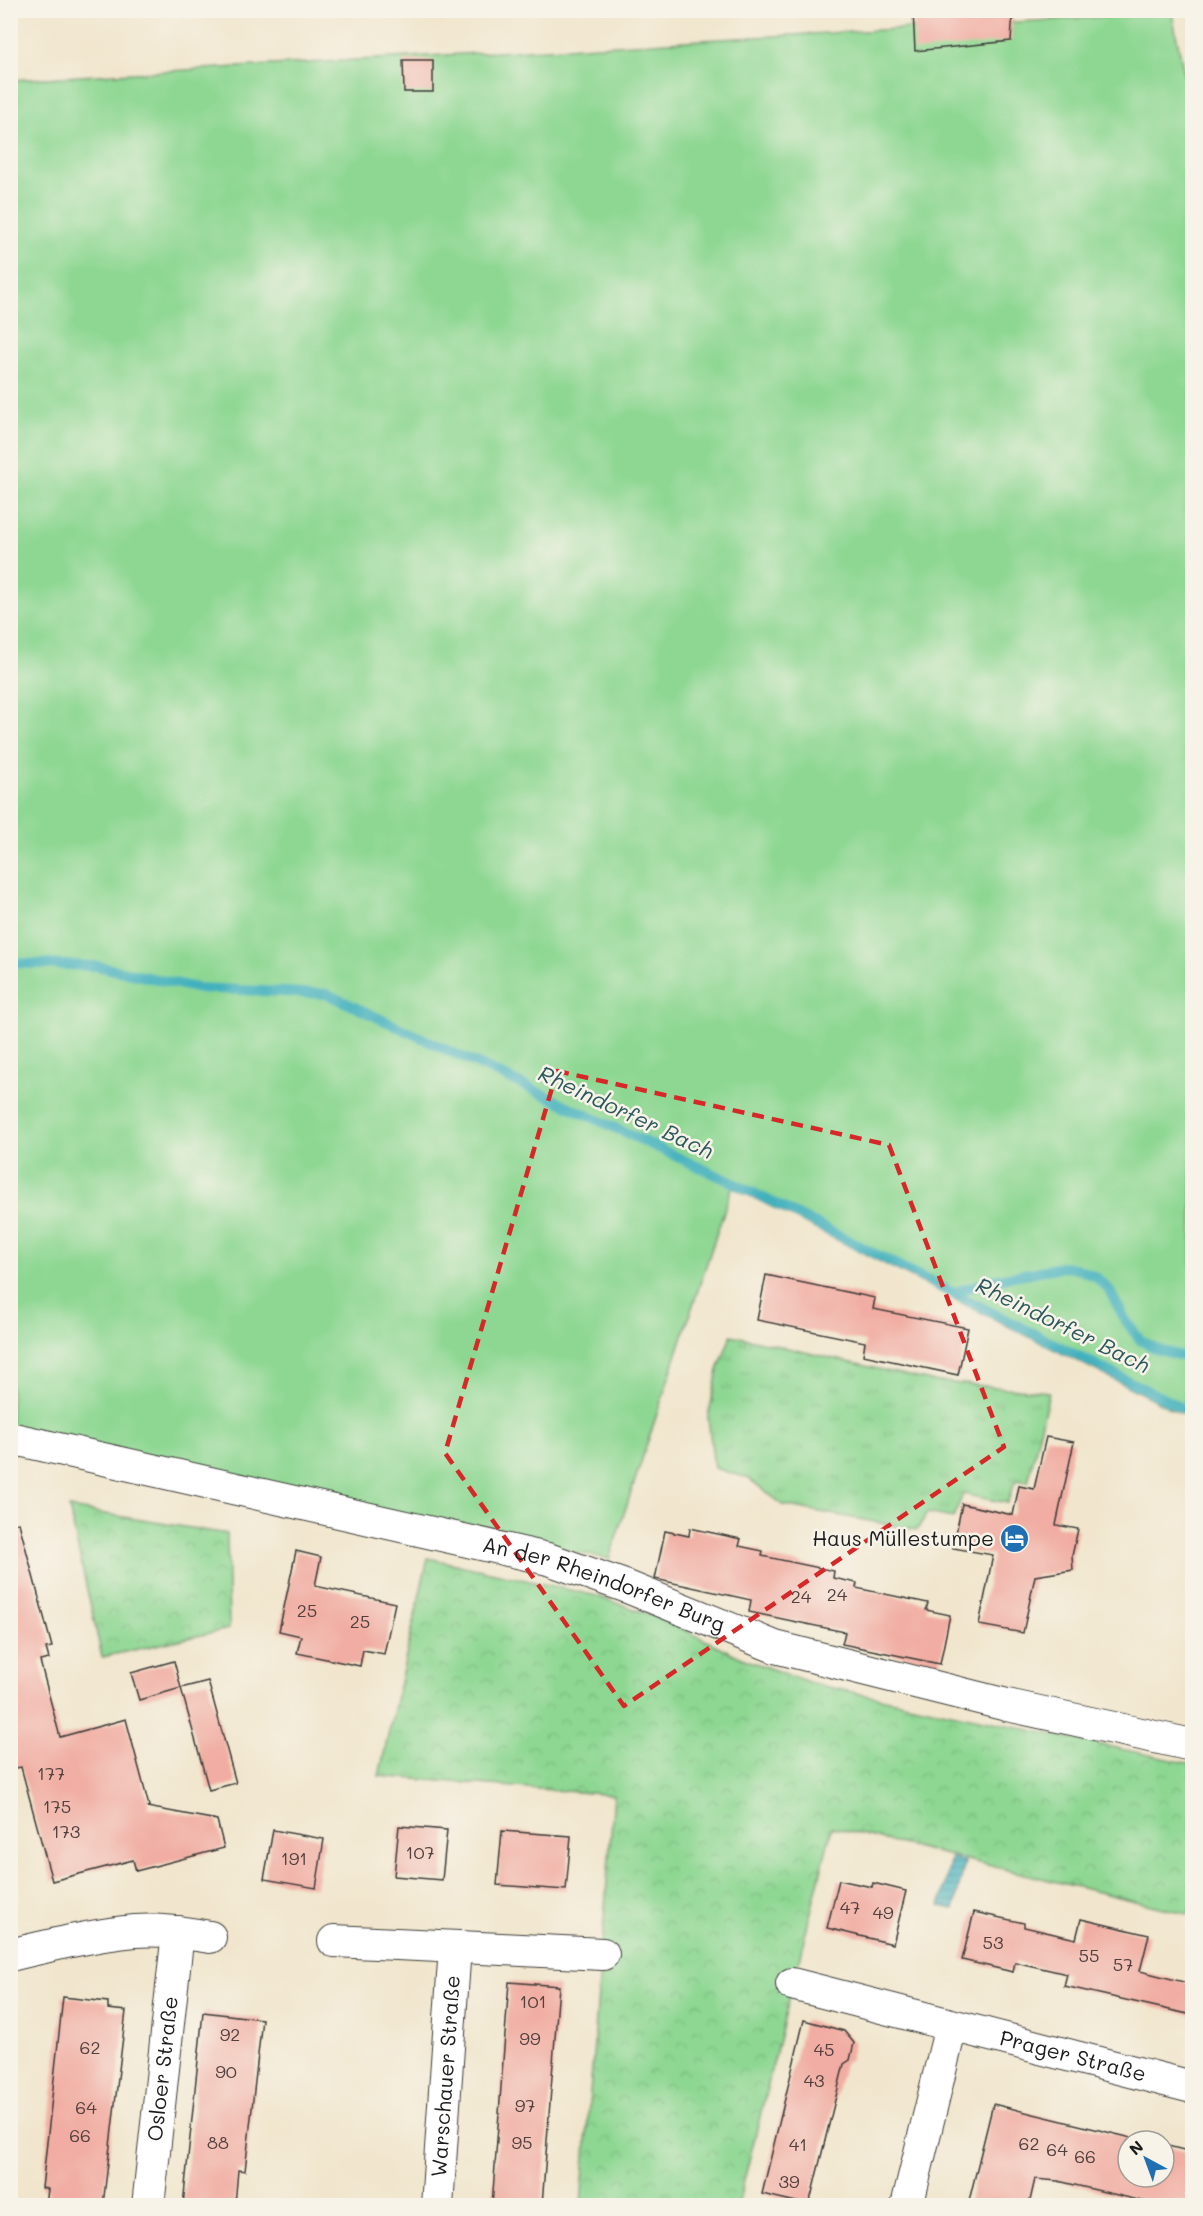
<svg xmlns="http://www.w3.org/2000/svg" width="1203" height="2216" font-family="Mali,sans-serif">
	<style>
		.grass { fill: url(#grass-tufts); stroke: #547a57; stroke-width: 1.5 }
		.park { fill: url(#park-crowns); stroke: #547a57; stroke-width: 1.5 }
		.garden { fill: #8dd792; stroke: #547a57; stroke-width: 1.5 }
		.water { fill: url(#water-rules); stroke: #2f666c; stroke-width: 1.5 }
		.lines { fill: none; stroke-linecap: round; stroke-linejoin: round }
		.stream { stroke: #42b1bd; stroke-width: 10 }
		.building { fill: #f1ada3 }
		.street-casing { stroke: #3c3a37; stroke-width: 34 }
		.street { stroke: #fff; stroke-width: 32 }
		.marked { fill: none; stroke: #d62828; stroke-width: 4.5; stroke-dasharray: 12 8; stroke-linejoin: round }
		.labels { text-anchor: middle; stroke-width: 5; stroke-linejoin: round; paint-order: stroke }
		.number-label { font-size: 18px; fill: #51403e }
		.poi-label { font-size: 21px; fill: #1c1c1c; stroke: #f7f3e8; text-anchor: end }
		.street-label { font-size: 21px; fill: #1c1c1c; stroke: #f7f3e8 }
		.water-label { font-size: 22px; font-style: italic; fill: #2b585c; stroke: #f7f3e8 }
	</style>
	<defs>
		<pattern id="grass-tufts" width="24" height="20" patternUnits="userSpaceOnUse" patternTransform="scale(1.5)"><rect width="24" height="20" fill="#8dd792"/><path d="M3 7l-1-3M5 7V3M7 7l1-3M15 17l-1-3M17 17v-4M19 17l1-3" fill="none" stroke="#79b87d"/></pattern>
		<pattern id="park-crowns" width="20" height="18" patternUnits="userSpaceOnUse" patternTransform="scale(1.5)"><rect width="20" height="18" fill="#8dd792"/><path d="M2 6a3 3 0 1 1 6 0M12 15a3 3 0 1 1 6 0" fill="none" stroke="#79b87d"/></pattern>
		<pattern id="water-rules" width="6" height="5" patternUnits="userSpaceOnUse" patternTransform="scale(1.5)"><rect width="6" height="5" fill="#42b1bd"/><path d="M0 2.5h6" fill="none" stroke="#368f99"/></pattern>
	</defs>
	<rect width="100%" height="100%" fill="#f7f3e8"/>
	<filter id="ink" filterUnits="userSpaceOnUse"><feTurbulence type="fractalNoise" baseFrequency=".0167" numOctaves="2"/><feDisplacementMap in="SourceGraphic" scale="12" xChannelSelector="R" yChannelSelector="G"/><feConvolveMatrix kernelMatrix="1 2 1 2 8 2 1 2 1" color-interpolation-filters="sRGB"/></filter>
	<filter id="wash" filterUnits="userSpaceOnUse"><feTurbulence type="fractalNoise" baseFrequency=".008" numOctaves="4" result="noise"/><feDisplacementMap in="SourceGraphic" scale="24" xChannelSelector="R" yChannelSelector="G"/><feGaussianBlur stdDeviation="1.35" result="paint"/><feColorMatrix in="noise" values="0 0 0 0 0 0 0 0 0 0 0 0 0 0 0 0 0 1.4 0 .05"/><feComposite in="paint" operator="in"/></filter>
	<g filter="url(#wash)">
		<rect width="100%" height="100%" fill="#f1e6cd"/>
		<path class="grass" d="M 731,1335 L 931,1381 L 1049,1392 L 1028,1482 L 1016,1480 L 1007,1503 L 963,1494 L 953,1518 L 927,1513 L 917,1530 L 783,1505 L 748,1478 L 714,1468 L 708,1417 L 718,1370 Z"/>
		<path class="park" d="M 69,1508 L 227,1534 L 229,1629 L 102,1657 Z
			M 428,1558 L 597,1596 L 662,1619 L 744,1659 L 814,1684 L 1192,1764 L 1192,1915 L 832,1827 L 738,2205 L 581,2205 L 614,1795 L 379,1776 Z"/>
		<path class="garden" d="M 1172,13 L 1192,114 L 1192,1416 L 1180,1413 L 732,1187 L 609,1559 L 11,1436 L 11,80 Z"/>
		<path class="water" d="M 951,1858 L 965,1862 L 954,1909 L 940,1906 Z"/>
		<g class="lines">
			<path class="stream" d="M 10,963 L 97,966 L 196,988 L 327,994 L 742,1187 L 1182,1408 L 1192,1411
				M 952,1293 L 993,1280 L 1061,1267 L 1076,1268 L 1096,1277 L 1109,1290 L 1126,1321 L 1140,1340 L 1159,1350 L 1192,1359"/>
		</g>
		<g id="blocks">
			<path class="building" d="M 913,10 L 1013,10 L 1011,41 L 915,51 Z
				M 403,60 L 433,60 L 433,92 L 404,92 Z
				M 766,1275 L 875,1298 L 873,1309 L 968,1328 L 958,1375 L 863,1355 L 865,1342 L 757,1320 Z
				M 1046,1437 L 1074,1442 L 1056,1525 L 1078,1529 L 1072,1556 L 1073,1570 L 1035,1576 L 1023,1633 L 979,1625 L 993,1555 L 953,1548 L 962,1504 L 1013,1515 L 1019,1486 L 1034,1489 Z
				M 19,1523 L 52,1647 L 46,1648 L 49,1659 L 40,1661 L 60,1737 L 126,1719 L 149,1806 L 147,1807 L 217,1820 L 224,1848 L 136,1871 L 133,1860 L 52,1881 L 21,1767 L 10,1769 L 10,1524 Z
				M 690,1528 L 741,1539 L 739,1546 L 763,1551 L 762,1556 L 834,1571 L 833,1578 L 857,1583 L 856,1588 L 928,1603 L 926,1610 L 950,1615 L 940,1664 L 842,1644 L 845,1632 L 749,1612 L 751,1600 L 655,1579 L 665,1531 L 689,1536 Z
				M 296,1551 L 321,1557 L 315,1586 L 395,1603 L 384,1654 L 363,1650 L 360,1666 L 297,1653 L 301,1636 L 279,1631 Z
				M 174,1661 L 181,1688 L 139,1700 L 131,1673 Z
				M 208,1681 L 236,1783 L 209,1790 L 181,1688 Z
				M 399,1826 L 447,1830 L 442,1880 L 394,1876 Z
				M 273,1830 L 324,1839 L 316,1888 L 264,1879 Z
				M 502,1831 L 571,1836 L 566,1890 L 497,1885 Z
				M 839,1880 L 872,1887 L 873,1883 L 906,1891 L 893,1944 L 827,1928 Z
				M 974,1912 L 1024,1923 L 1024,1927 L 1076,1939 L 1081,1919 L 1149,1935 L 1140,1971 L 1192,1984 L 1192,2015 L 1064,1986 L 1067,1974 L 1015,1962 L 1013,1972 L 962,1960 Z
				M 509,1982 L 559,1986 L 542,2205 L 492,2205 Z
				M 63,1997 L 108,2002 L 108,2009 L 126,2011 L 103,2205 L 46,2205 L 48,2189 L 42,2188 Z
				M 203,2012 L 262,2019 L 245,2171 L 238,2170 L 235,2205 L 183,2205 Z
				M 804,2020 L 844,2031 L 854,2043 L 850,2060 L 844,2064 L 809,2205 L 762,2194 Z
				M 993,2104 L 1144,2141 L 1128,2141 L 1128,2177 L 1164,2177 L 1164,2145 L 1192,2152 L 1192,2205 L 1146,2205 L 1147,2202 L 1058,2181 L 1035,2179 L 1029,2205 L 968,2205 Z"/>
		</g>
	</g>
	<g filter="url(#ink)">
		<use href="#blocks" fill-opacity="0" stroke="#3c3a37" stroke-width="1.5"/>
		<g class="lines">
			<defs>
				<g id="street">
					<path id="s1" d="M 10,1438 L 548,1559 L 625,1586 L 775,1647 L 1007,1705 L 1192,1745"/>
					<path d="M 334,1941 L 603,1954"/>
					<path d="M 10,1955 C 52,1945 93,1935 135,1931 C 160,1929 185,1933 210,1937"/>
					<path id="s2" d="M 792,1984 L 1192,2087"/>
					<path id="s3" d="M 148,2206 L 178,1932"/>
					<path id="s4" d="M 437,2206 L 455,1947"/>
					<path d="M 907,2206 L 951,2026"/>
				</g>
			</defs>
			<use href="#street" class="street-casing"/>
			<use href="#street" class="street"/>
		</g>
	</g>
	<path class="marked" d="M 557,1071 L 889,1145 L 1004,1447 L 624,1706 L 445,1453 Z"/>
	<defs>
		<symbol id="hotel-disc" viewBox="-11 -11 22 22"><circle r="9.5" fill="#1f6fb2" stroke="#f7f3e8"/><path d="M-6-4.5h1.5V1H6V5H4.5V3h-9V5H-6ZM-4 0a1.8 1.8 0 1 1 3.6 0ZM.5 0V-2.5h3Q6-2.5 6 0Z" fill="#fff"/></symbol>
	</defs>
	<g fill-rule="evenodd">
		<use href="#hotel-disc" x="998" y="1522" width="33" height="33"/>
	</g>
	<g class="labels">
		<g class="number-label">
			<text x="837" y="1601">24</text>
			<text x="801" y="1603">24</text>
			<text x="307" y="1617">25</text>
			<text x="360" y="1628">25</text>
			<text x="51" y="1780">177</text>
			<text x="57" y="1813">175</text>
			<text x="66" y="1838">173</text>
			<text x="420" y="1859">107</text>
			<text x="294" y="1865">191</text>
			<text x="850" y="1914">47</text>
			<text x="883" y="1919">49</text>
			<text x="993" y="1949">53</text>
			<text x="1089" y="1962">55</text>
			<text x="1123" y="1971">57</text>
			<text x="533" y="2008">101</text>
			<text x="230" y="2041">92</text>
			<text x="530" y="2045">99</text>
			<text x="90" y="2054">62</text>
			<text x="824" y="2056">45</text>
			<text x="226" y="2078">90</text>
			<text x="814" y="2087">43</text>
			<text x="525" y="2112">97</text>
			<text x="86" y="2114">64</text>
			<text x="80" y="2142">66</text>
			<text x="218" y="2149">88</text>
			<text x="522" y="2149">95</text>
			<text x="1029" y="2150">62</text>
			<text x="798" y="2151">41</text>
			<text x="1057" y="2156">64</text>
			<text x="1085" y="2163">66</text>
			<text x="789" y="2188">39</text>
		</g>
		<g class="poi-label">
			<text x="994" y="1546">Haus Müllestumpe</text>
		</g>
		<g class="street-label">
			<text dy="7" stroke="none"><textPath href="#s1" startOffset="612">An der Rheindorfer Burg</textPath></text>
			<text dy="7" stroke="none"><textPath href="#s2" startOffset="290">Prager Straße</textPath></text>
			<text dy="7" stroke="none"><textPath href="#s3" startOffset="138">Osloer Straße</textPath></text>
			<text dy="7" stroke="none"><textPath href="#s4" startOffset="130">Warschauer Straße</textPath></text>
		</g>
		<g class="water-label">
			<text transform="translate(626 1112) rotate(25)" y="8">Rheindorfer Bach</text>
			<text transform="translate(1063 1325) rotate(26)" y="8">Rheindorfer Bach</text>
		</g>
	</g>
	<rect width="1203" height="2216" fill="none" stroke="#f7f3e8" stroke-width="36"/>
	<g transform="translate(1146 2159) rotate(319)"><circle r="28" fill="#f7f3e8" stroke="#9f9d96" stroke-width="1.5"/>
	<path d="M0-4.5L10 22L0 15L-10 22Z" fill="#1f6fb2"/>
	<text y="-9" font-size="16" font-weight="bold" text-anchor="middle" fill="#1c1c1c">N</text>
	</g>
</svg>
